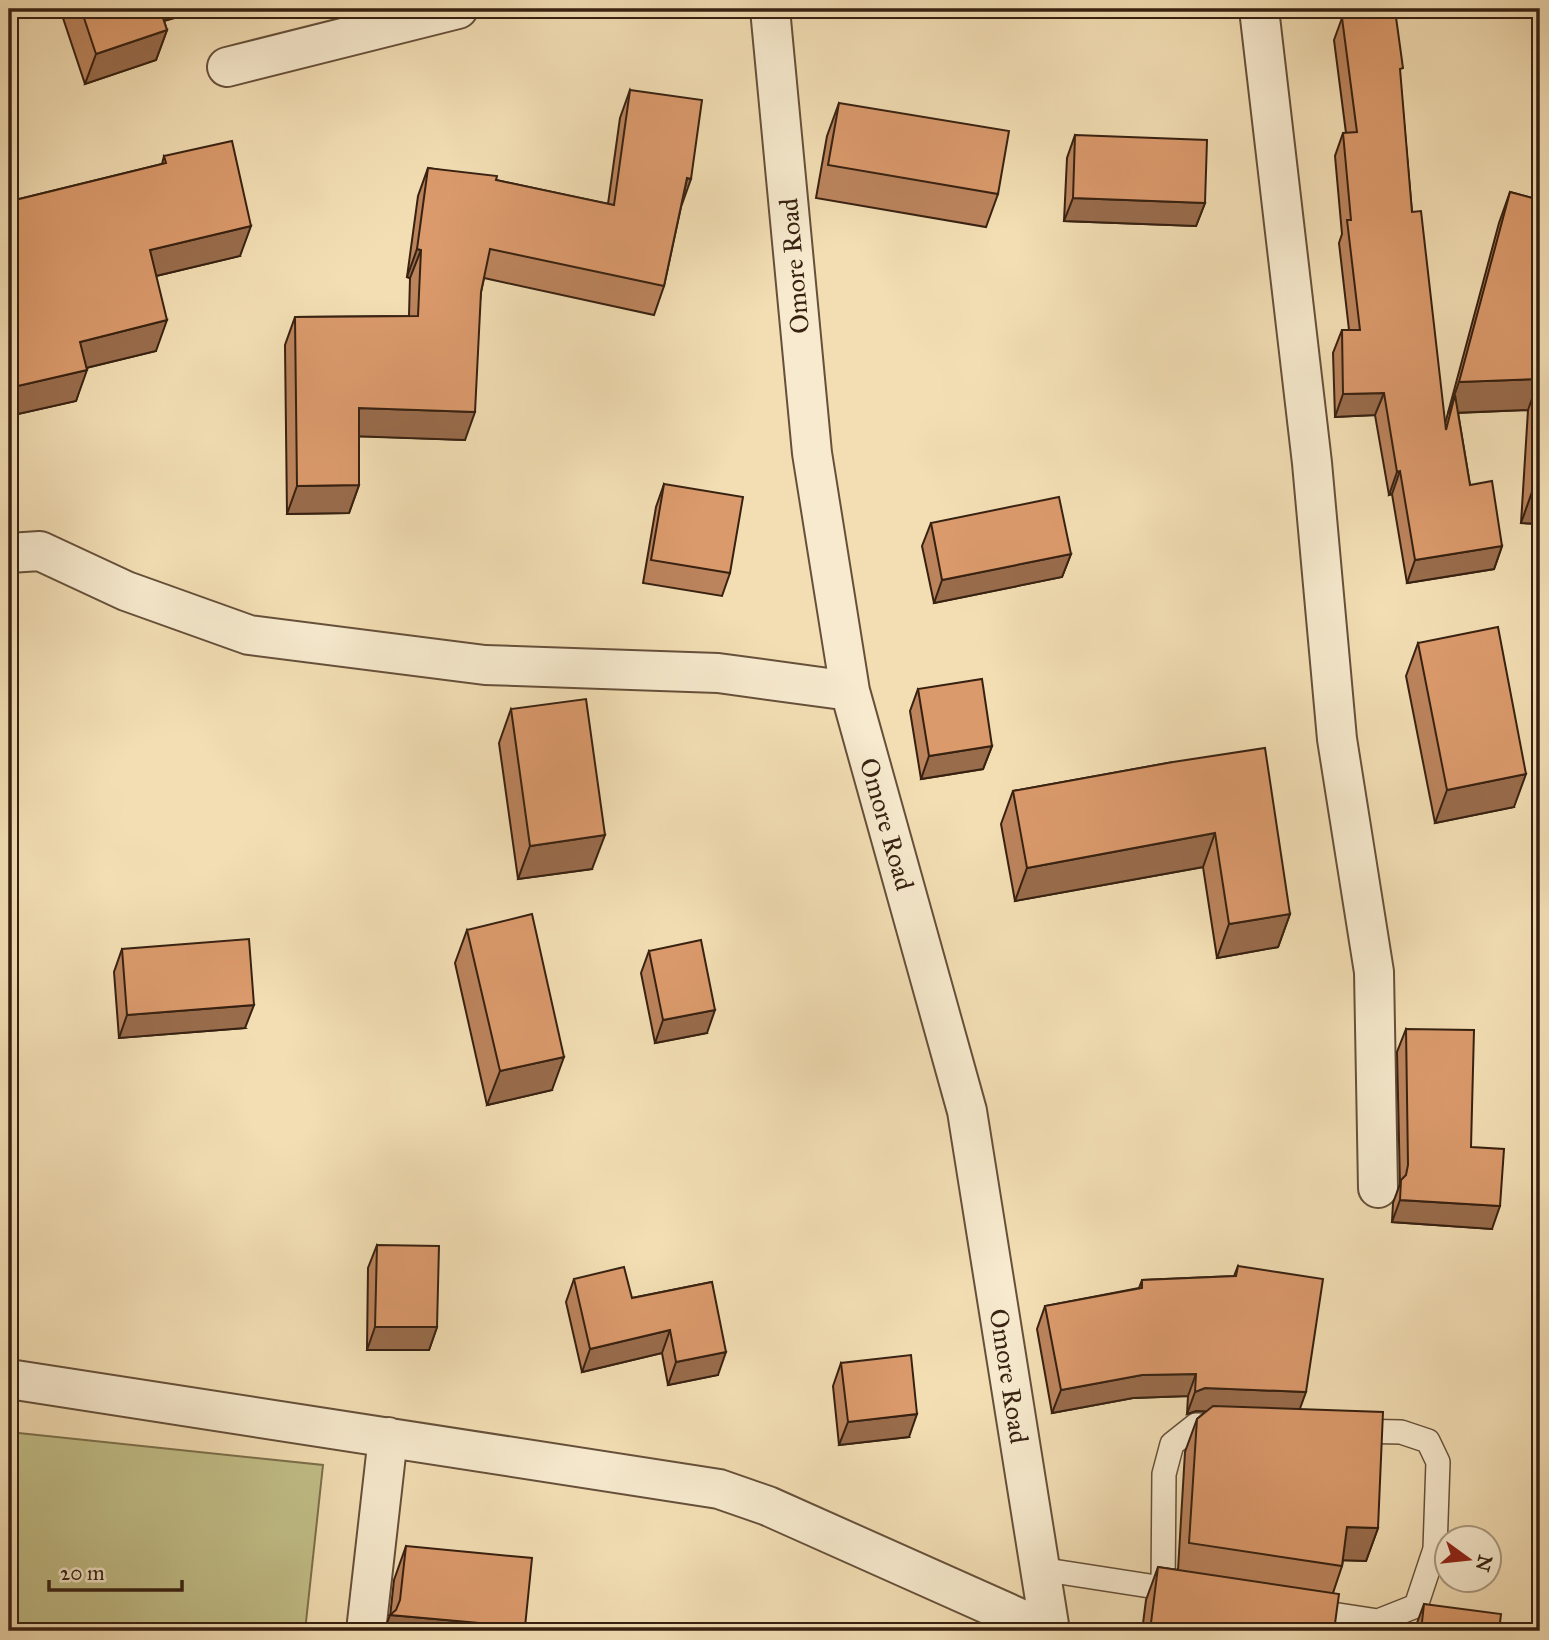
<svg xmlns="http://www.w3.org/2000/svg" width="1549" height="1640" font-family="'IM FELL Great Primer',serif">
	<style>
		.green { fill: #c2bf88; stroke: #7c704c; stroke-width: 2 }
		.lines { fill: none; stroke-linecap: round; stroke-linejoin: round }
		.service-casing { stroke: #66503a; stroke-width: 26 }
		.minor-casing { stroke: #66503a; stroke-width: 42 }
		.service { stroke: #f7eace; stroke-width: 23 }
		.minor { stroke: #f7eace; stroke-width: 38 }
		.wall { fill: #bc845d; stroke: #372111; stroke-width: 2 }
		.shaded-wall { fill: #996c4c; stroke: #372111; stroke-width: 2 }
		.building { fill: #db9a6c; stroke: #372111; stroke-width: 2 }
		.labels { text-anchor: middle; stroke-width: 7; stroke-linejoin: round; paint-order: stroke }
		.street-label { font-size: 26px; fill: #372111; stroke: #f7eace }
	</style>
	<rect width="100%" height="100%" fill="#f3deb4"/>
	<filter id="stains"><feTurbulence type="fractalNoise" baseFrequency=".00286" numOctaves="4"/><feColorMatrix values="0 0 0 0 .2 0 0 0 0 .09 0 0 0 0 .02 0 0 0 .5 -.17"/></filter>
	<radialGradient id="worn" r=".72"><stop offset=".6" stop-color="#630" stop-opacity="0"/><stop offset="1" stop-color="#630" stop-opacity=".3"/></radialGradient>
	<path class="green" d="M 9,1432 L 323,1465 L 305,1631 L 9,1631 Z"/>
	<g class="lines">
		<defs>
			<path id="service" d="M 1040,1569 L 1182,1591
				M 1163,1588 L 1164,1474 L 1172,1444 L 1196,1425 L 1224,1426
				M 1306,1610 L 1378,1621 L 1416,1606 L 1435,1549 L 1438,1462 L 1428,1441 L 1401,1432 L 1353,1431"/>
			<path id="minor" d="M 770,9 L 812,453 L 850,691 L 967,1111 L 1050,1631
				M 1259,9 L 1312,463 L 1337,739 L 1374,972 L 1378,1188
				M 227,67 L 458,9
				M 9,553 L 40,551 L 126,591 L 249,635 L 485,665 L 718,673 L 850,691
				M 9,1379 L 719,1489 L 768,1506 L 1048,1631
				M 366,1631 L 388,1437"/>
		</defs>
		<use href="#service" class="service-casing"/>
		<use href="#minor" class="minor-casing"/>
		<use href="#service" class="service"/>
		<use href="#minor" class="minor"/>
	</g>
	<path class="wall" d="M 60,9 L 206,9 L 164,21 L 167,30 L 156,60 L 85,84 Z
		M 1342,18 L 1400,77 L 1412,212 L 1445,424 L 1499,223 L 1510,192 L 1540,200 L 1540,524 L 1521,523 L 1528,410 L 1458,413 L 1470,485 L 1502,546 L 1494,569 L 1407,583 L 1392,494 L 1389,495 L 1375,415 L 1335,417 L 1333,353 L 1342,330 L 1349,330 L 1339,243 L 1342,234 L 1335,156 L 1343,133 L 1346,133 L 1334,40 Z
		M 630,90 L 681,207 L 664,286 L 654,315 L 484,278 L 481,292 L 465,440 L 359,436 L 359,485 L 349,513 L 287,514 L 285,345 L 295,317 L 409,316 L 410,278 L 407,277 L 418,196 L 428,168 L 496,180 L 608,204 L 620,118 Z
		M 839,103 L 998,194 L 986,227 L 816,198 L 827,136 Z
		M 1075,135 L 1205,203 L 1196,226 L 1064,221 L 1067,158 Z
		M 164,156 L 240,256 L 156,276 L 156,351 L 86,368 L 76,401 L 9,416 L 9,196 L 11,201 L 162,164 Z
		M 664,484 L 730,573 L 722,596 L 643,583 L 656,507 Z
		M 931,523 L 1071,554 L 1062,577 L 934,603 L 922,546 Z
		M 1418,643 L 1514,807 L 1435,823 L 1406,676 Z
		M 918,689 L 992,746 L 983,769 L 921,779 L 910,711 Z
		M 511,709 L 592,869 L 518,879 L 499,743 Z
		M 1173,762 L 1290,914 L 1278,947 L 1217,958 L 1203,867 L 1015,901 L 1001,824 L 1013,791 Z
		M 467,930 L 552,1090 L 487,1105 L 455,963 Z
		M 122,949 L 245,1028 L 119,1038 L 114,972 Z
		M 649,951 L 707,1033 L 655,1043 L 641,973 Z
		M 1406,1029 L 1471,1147 L 1492,1229 L 1392,1222 L 1393,1203 L 1400,1184 L 1397,1052 Z
		M 377,1245 L 437,1327 L 429,1350 L 367,1350 L 368,1268 Z
		M 1238,1266 L 1300,1409 L 1378,1528 L 1366,1561 L 1343,1560 L 1342,1566 L 1333,1593 L 1334,1631 L 1142,1631 L 1146,1600 L 1158,1567 L 1178,1570 L 1185,1452 L 1197,1419 L 1206,1411 L 1196,1411 L 1187,1414 L 1188,1396 L 1133,1398 L 1052,1413 L 1037,1329 L 1045,1306 L 1139,1288 L 1142,1280 L 1234,1276 Z
		M 574,1279 L 632,1298 L 712,1282 L 718,1375 L 668,1385 L 662,1353 L 582,1372 L 566,1302 Z
		M 841,1363 L 909,1437 L 839,1445 L 833,1386 Z
		M 406,1546 L 524,1631 L 384,1631 L 390,1617 L 394,1580 Z
		M 1424,1604 L 1499,1631 L 1414,1631 Z"/>
	<path class="shaded-wall" d="M 151,9 L 206,9 L 145,26 Z
		M 167,30 L 156,60 L 85,84 L 96,54 Z
		M 687,178 L 691,179 L 681,207 Z
		M 1073,198 L 1205,203 L 1196,226 L 1064,221 Z
		M 251,226 L 240,256 L 139,280 L 150,250 Z
		M 417,249 L 421,250 L 410,278 L 407,277 Z
		M 167,320 L 156,351 L 69,372 L 80,342 Z
		M 87,370 L 76,401 L 9,416 L 9,388 Z
		M 1539,379 L 1528,410 L 1450,413 L 1455,395 L 1448,413 L 1459,382 Z
		M 1384,393 L 1375,415 L 1335,417 L 1343,394 Z
		M 359,408 L 475,412 L 465,440 L 349,436 Z
		M 1400,471 L 1392,494 L 1389,495 L 1397,472 Z
		M 359,485 L 349,513 L 287,514 L 297,486 Z
		M 1532,492 L 1540,492 L 1540,524 L 1521,523 Z
		M 1502,546 L 1494,569 L 1407,583 L 1415,560 Z
		M 1071,554 L 1062,577 L 934,603 L 942,580 Z
		M 992,746 L 983,769 L 921,779 L 929,756 Z
		M 1526,774 L 1514,807 L 1435,823 L 1447,790 Z
		M 1215,833 L 1203,867 L 1015,901 L 1027,868 Z
		M 605,835 L 592,869 L 518,879 L 530,846 Z
		M 1290,914 L 1278,947 L 1217,958 L 1229,924 Z
		M 254,1005 L 245,1028 L 119,1038 L 127,1015 Z
		M 715,1010 L 707,1033 L 655,1043 L 663,1020 Z
		M 564,1057 L 552,1090 L 487,1105 L 500,1071 Z
		M 1400,1200 L 1500,1206 L 1492,1229 L 1392,1222 Z
		M 375,1327 L 437,1327 L 429,1350 L 367,1350 Z
		M 670,1330 L 662,1353 L 582,1372 L 590,1349 Z
		M 726,1352 L 718,1375 L 668,1385 L 676,1362 Z
		M 1196,1374 L 1188,1396 L 1133,1398 L 1052,1413 L 1061,1390 L 1142,1375 Z
		M 1205,1388 L 1306,1392 L 1298,1414 L 1196,1411 L 1187,1414 L 1195,1392 Z
		M 917,1414 L 909,1437 L 839,1445 L 848,1422 Z
		M 1347,1527 L 1378,1528 L 1366,1561 L 1335,1560 Z
		M 390,1615 L 525,1627 L 524,1631 L 384,1631 Z"/>
	<path class="building" d="M 81,9 L 160,9 L 167,30 L 96,54 Z
		M 1395,10 L 1403,68 L 1400,69 L 1412,212 L 1421,211 L 1446,430 L 1455,395 L 1470,485 L 1492,481 L 1502,546 L 1415,560 L 1400,471 L 1397,472 L 1384,393 L 1343,394 L 1342,330 L 1360,330 L 1347,220 L 1351,220 L 1343,133 L 1357,132 L 1342,18 Z
		M 630,90 L 702,100 L 691,179 L 687,178 L 664,286 L 490,249 L 481,292 L 475,412 L 359,408 L 359,485 L 297,486 L 295,317 L 418,316 L 421,250 L 417,249 L 428,168 L 497,176 L 496,180 L 614,205 Z
		M 839,103 L 1009,131 L 998,194 L 828,165 Z
		M 1075,135 L 1207,140 L 1205,203 L 1073,198 Z
		M 232,141 L 251,226 L 150,250 L 167,320 L 80,342 L 87,370 L 9,388 L 9,346 L 16,344 L 9,310 L 9,196 L 11,201 L 166,163 L 164,156 Z
		M 1510,192 L 1540,200 L 1540,492 L 1532,492 L 1539,379 L 1459,382 Z
		M 664,484 L 743,497 L 730,573 L 651,560 Z
		M 1059,497 L 1071,554 L 942,580 L 931,523 Z
		M 1498,627 L 1526,774 L 1447,790 L 1418,643 Z
		M 982,679 L 992,746 L 929,756 L 918,689 Z
		M 586,699 L 605,835 L 530,846 L 511,709 Z
		M 1265,748 L 1290,914 L 1229,924 L 1215,833 L 1027,868 L 1013,791 L 1173,762 Z
		M 532,914 L 564,1057 L 500,1071 L 467,930 Z
		M 249,939 L 254,1005 L 127,1015 L 122,949 Z
		M 701,940 L 715,1010 L 663,1020 L 649,951 Z
		M 1406,1029 L 1474,1030 L 1471,1147 L 1504,1149 L 1500,1206 L 1400,1200 L 1401,1180 L 1406,1175 L 1408,1165 Z
		M 377,1245 L 439,1246 L 437,1327 L 375,1327 Z
		M 1238,1266 L 1323,1279 L 1306,1392 L 1205,1388 L 1195,1392 L 1196,1374 L 1142,1375 L 1061,1390 L 1045,1306 L 1142,1288 L 1142,1280 L 1236,1276 Z
		M 624,1267 L 632,1298 L 712,1282 L 726,1352 L 676,1362 L 670,1330 L 590,1349 L 574,1279 Z
		M 911,1355 L 917,1414 L 848,1422 L 841,1363 Z
		M 1213,1406 L 1383,1412 L 1378,1528 L 1347,1527 L 1342,1566 L 1189,1543 L 1197,1419 Z
		M 406,1546 L 532,1558 L 525,1627 L 390,1615 L 396,1610 L 400,1600 Z
		M 1158,1567 L 1339,1594 L 1334,1631 L 1150,1631 Z
		M 1424,1604 L 1501,1614 L 1499,1631 L 1421,1631 Z"/>
	<g class="labels">
		<g class="street-label">
			<text transform="translate(794 266) rotate(-95)" y="9">Omore Road</text>
			<text transform="translate(887 824) rotate(74)" y="9">Omore Road</text>
			<text transform="translate(1009 1376) rotate(81)" y="9">Omore Road</text>
		</g>
	</g>
	<rect width="1549" height="1640" fill="none" stroke="#f3deb4" stroke-width="35"/>
	<rect x="10" y="10" width="1528" height="1619" fill="none" stroke="#372111" stroke-width="3.5"/>
	<rect x="18" y="18" width="1514" height="1605" fill="none" stroke="#372111" stroke-width="2"/>
	<g transform="translate(1468 1559) rotate(105)"><circle r="33" fill="#f7eace" stroke="#aa9a82" stroke-width="2"/>
	<path d="M0-5L12 26L0 18L-12 26Z" fill="#8f2418"/>
	<text y="-10" font-size="19" font-weight="bold" text-anchor="middle" fill="#372111">N</text>
	</g>
	<path d="M49 1580v10h133v-10" fill="none" stroke="#372111" stroke-width="3.5"/>
	<text x="60" y="1580" font-size="21" fill="#372111" stroke="#f7eace" stroke-width="5" paint-order="stroke">20 m</text>
	<rect width="100%" height="100%" filter="url(#stains)"/>
	<rect width="100%" height="100%" fill="url(#worn)"/>
</svg>
